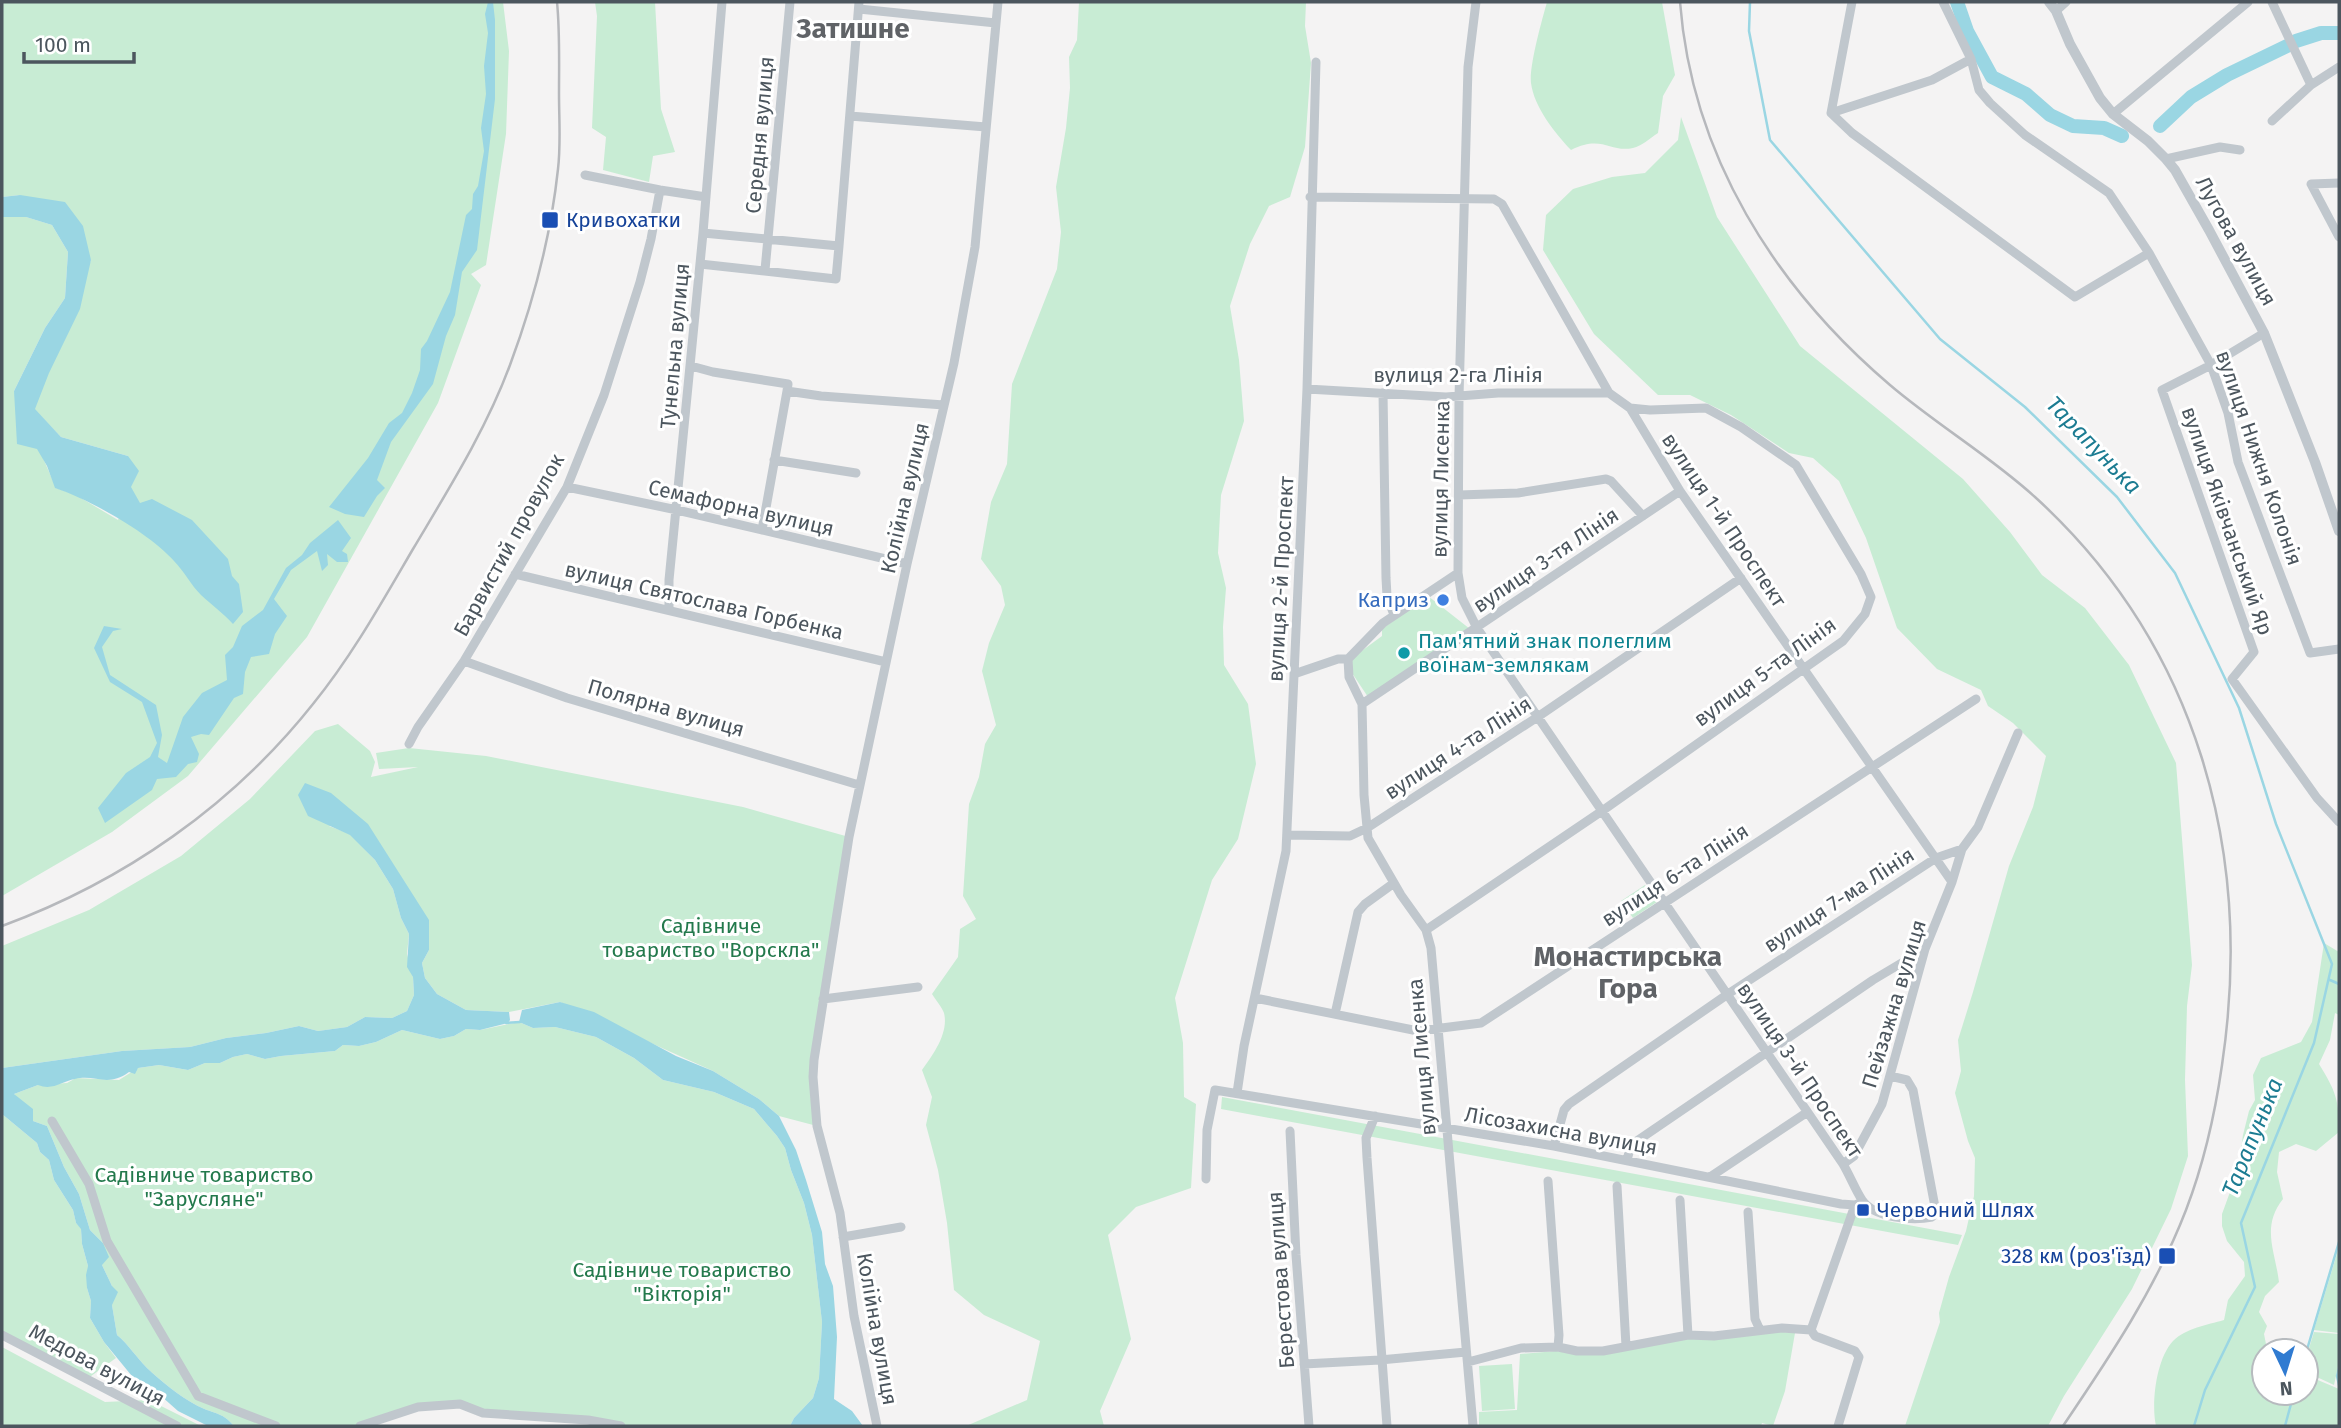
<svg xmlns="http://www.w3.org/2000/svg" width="2341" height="1428" font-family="'Fira Sans',sans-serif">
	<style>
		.green { fill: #c8ecd4 }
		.water { fill: #9ad6e3 }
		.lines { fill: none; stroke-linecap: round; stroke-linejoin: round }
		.stream { stroke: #9ad6e3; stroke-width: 2.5 }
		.river { stroke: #9ad6e3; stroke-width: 14 }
		.minor { stroke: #c0c7cd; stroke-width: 9 }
		.tertiary { stroke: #c0c7cd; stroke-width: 10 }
		.rail { stroke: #b6b8bc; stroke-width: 2.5 }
		.transit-dot { fill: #1a4fb4; stroke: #fff; stroke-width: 2.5 }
		.shop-dot { fill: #3f7fe0; stroke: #fff; stroke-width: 2.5 }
		.culture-dot { fill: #0f9aa8; stroke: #fff; stroke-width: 2.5 }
		.labels { text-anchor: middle; stroke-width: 6; stroke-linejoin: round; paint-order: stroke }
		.street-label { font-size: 21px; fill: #4c565e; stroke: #fff }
		.transit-label { font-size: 21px; fill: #164399; stroke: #fff; text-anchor: start }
		.shop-label { font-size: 21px; fill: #366cbe; stroke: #fff; text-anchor: end }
		.culture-label { font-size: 21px; fill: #0d838f; stroke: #fff; text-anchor: start }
		.park-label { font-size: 21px; fill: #23794c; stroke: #fff }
		.water-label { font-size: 23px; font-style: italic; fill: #1c7c92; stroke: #fff }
		.district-label { font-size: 28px; font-weight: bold; fill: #606367; stroke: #fff }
	</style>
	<rect width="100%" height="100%" fill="#f4f3f3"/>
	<path class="green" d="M 2,2 L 503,2 L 509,51 L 506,134 L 486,265 L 471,274 L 481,285 L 438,403 L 307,637 L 188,776 L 112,832 L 2,896 L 2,217 L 26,217 L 52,225 L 68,252 L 65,298 L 45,328 L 14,391 L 56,488 L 76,495 L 118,520 L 131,487 L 128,456 L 61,437 L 34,409 L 91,260 L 20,195 L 2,197 Z
		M 595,2 L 655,2 L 661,109 L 675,152 L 653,156 L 649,182 L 603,170 L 606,137 L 592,128 L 597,16 Z
		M 1079,2 L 1306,2 L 1305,26 L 1311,63 L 1305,147 L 1290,197 L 1269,206 L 1250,244 L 1230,306 L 1239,360 L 1244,421 L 1221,495 L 1218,553 L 1226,588 L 1223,627 L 1224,665 L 1248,704 L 1256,764 L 1238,839 L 1212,880 L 1175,998 L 1183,1043 L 1184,1097 L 1196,1104 L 1191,1188 L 1136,1207 L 1108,1235 L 1131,1339 L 1100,1411 L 1104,1426 L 966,1426 L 1027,1400 L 1040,1341 L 984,1315 L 954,1290 L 947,1223 L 938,1170 L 926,1125 L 932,1097 L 922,1070 C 933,1055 949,1033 944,1013 C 942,1007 935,999 932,994 L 958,957 L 960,929 L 976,919 L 963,896 L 969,804 L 979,777 L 985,744 L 996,725 L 982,671 L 989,643 L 1005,605 L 1001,586 L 981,559 L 991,502 L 1007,464 L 1012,384 L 1057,269 L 1061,232 L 1056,187 L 1066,128 L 1070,88 L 1069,57 L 1077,40 Z
		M 1547,2 L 1662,2 L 1675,75 L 1663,96 L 1658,133 C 1650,138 1642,146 1633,148 C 1610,153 1602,134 1571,150 C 1555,133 1534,107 1531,83 C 1529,66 1542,20 1547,2 Z
		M 1681,117 L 1717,217 L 1800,346 L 1963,479 L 2010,532 L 2042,575 L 2085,608 L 2129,665 L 2176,763 L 2192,965 L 2187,1006 L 2185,1080 L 2188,1156 L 2171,1209 L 2132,1289 L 2064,1396 L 2048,1426 L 1905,1426 L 1940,1322 L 1939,1313 L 1949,1277 L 1966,1231 L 1974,1196 L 1975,1158 L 1968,1141 L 1955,1093 L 1961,1071 L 1958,1040 L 1973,992 L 2009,866 L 2033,807 L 2046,756 L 2013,723 L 1988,706 L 1981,690 L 1937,669 L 1897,628 L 1866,538 L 1839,481 L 1813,458 L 1789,453 L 1731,415 L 1690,395 L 1658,395 L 1594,334 L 1543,250 L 1546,215 L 1573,189 L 1612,177 L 1645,173 L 1678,140 Z
		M 1428,596 L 1470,629 L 1368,697 L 1352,673 L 1352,658 L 1382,636 L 1382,629 Z
		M 338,724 L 370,751 L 375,762 L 371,777 L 418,767 L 379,769 L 376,753 L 409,748 L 486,756 L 743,807 L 849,837 L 814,1060 L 817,1126 L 779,1116 L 759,1099 L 713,1071 L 560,1002 L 509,1012 L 466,1010 L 437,994 L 425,978 L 422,963 L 429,950 L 367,824 L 329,826 L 350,834 L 375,860 L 393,889 L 401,918 L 409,934 L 407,954 L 413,977 L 414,995 L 407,1011 L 392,1018 L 365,1017 L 347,1027 L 318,1031 L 299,1026 L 266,1033 L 226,1038 L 190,1047 L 122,1051 L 2,1068 L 2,946 L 89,910 L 181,856 L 250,799 L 315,731 Z
		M 1645,885 L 1657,902 L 1633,918 L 1621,901 Z
		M 2324,943 L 2339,952 L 2339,1015 L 2335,1013 L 2330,1040 L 2319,1064 C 2336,1092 2339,1099 2339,1132 L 2316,1151 L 2296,1144 L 2279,1152 L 2277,1172 L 2283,1199 C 2261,1227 2275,1250 2279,1282 L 2265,1296 L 2259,1312 L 2267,1326 L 2264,1334 L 2267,1349 L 2270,1351 L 2264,1351 L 2264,1393 L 2306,1393 L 2306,1375 L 2339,1389 L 2339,1426 L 2156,1426 C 2151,1404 2156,1359 2173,1341 C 2186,1328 2207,1325 2224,1320 L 2228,1300 L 2245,1276 L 2244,1262 L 2227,1241 L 2222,1226 L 2222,1214 L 2238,1170 L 2243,1135 L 2249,1111 L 2255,1100 L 2253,1075 L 2261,1058 L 2301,1042 L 2312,1022 Z
		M 519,1022 L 533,1028 L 555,1027 L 596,1037 L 634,1058 L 663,1080 L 714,1092 L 754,1109 L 777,1136 L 785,1148 L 791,1170 L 804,1203 L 812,1235 L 822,1322 L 819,1378 L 813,1398 L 794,1418 L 790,1426 L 621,1426 L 483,1413 L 460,1404 L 418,1407 L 360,1426 L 234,1426 C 222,1411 212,1414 196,1405 C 179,1396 161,1381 147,1368 C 136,1357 129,1345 117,1335 L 112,1305 L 112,1286 L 102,1265 L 103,1243 L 90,1230 L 79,1194 L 64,1167 L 47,1126 L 33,1121 L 14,1094 L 38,1085 L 67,1083 L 76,1078 L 119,1080 L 138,1068 L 159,1065 L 188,1070 L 205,1063 L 220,1063 L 233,1057 L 247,1054 L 265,1059 L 281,1056 L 335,1051 L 343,1045 L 359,1046 L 376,1042 L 402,1030 L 440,1039 L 454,1036 L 466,1029 L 480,1030 Z
		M 1222,1097 L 1962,1235 L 1958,1245 L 1221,1109 Z
		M 2,1114 L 37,1143 L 40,1152 L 49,1160 L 54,1180 L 73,1210 L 76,1223 L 81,1228 L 82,1244 L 88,1266 L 87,1288 L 91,1301 L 90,1318 L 104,1342 L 116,1358 L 87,1379 L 2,1335 Z
		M 2339,1247 L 2339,1333 L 2314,1330 Z
		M 1772,1331 L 1795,1333 L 1785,1391 L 1773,1426 L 1762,1423 L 1761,1426 L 1479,1426 L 1479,1412 L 1517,1410 L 1520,1354 L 1556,1351 L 1583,1355 L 1689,1338 Z
		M 2314,1332 L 2339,1334 L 2339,1362 L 2334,1385 L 2306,1372 L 2306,1358 Z
		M 2,1347 L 105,1402 L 149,1400 L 201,1426 L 2,1426 Z
		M 1512,1364 L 1515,1409 L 1482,1411 L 1479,1366 Z"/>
	<path class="water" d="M 488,2 L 493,2 L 495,20 L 495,99 L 477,250 L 462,272 L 455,315 L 446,336 L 433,384 L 391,442 L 377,480 L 385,488 L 377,496 L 364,517 L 345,514 L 329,507 L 368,458 L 389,423 L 402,413 L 412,393 L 420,370 L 421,349 L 427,341 L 450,292 L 466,215 L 472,209 L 473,194 L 478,186 L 484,151 L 481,128 L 486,94 L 484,66 L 488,33 L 485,14 Z
		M 20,195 L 65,202 L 83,226 L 91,260 L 80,309 L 49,373 L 35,409 L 61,437 L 128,456 L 139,471 L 131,487 L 140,503 L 152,499 L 192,520 L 228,559 L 232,576 L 239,584 L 243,612 L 233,624 C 223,613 212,605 201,595 C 191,585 184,571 174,561 C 149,533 91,500 55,488 L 47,466 L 37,449 L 17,444 L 14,391 L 45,328 L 65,298 L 68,252 L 52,225 L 26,217 L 2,217 L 2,197 Z
		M 338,520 L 351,538 L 342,551 L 347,554 L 348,562 L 337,562 L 327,554 L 328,565 L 322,571 L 317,551 L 291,570 L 274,599 L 287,616 L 275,634 L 269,654 L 251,657 L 245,672 L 243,694 L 234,698 L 209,735 L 201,734 L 191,737 L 199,754 L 197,762 L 188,764 L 176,777 L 157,779 L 152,790 L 105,823 L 98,808 L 126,773 L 150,757 L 157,743 L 142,702 L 110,682 L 94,648 L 104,626 L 122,629 L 113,631 L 102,647 L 110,675 L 156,705 L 162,735 L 158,757 L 167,763 L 183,717 L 202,693 L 227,680 L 225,655 L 233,647 L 242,626 L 263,610 L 286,568 L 302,555 L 310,543 Z
		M 305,783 L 331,793 L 368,824 L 429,920 L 429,950 L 422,963 L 425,978 L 437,994 L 466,1010 L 509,1012 L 510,1020 L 508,1023 L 480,1030 L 466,1029 L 454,1036 L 440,1039 L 402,1030 L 376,1042 L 359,1046 L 343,1045 L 335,1051 L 281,1056 L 265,1059 L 247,1054 L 233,1057 L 220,1063 L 205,1063 L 188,1070 L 159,1065 L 138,1068 L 135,1074 L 129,1072 C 107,1088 96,1074 75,1079 C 62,1081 53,1091 38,1085 L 14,1094 L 33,1109 L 33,1121 L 47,1126 L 64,1167 L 79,1194 L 90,1230 L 103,1243 L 109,1257 L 102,1265 L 112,1286 L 118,1292 L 112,1305 L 117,1335 C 129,1345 136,1357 147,1368 C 161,1381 179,1396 196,1405 C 212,1414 222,1411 234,1426 L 208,1426 L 178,1411 L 152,1388 L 136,1381 L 104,1342 L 90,1318 L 91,1301 L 87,1288 L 86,1275 L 88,1266 L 82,1244 L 81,1229 L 76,1223 L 73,1210 L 54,1180 L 49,1160 L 40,1152 L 37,1143 L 2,1114 L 2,1068 L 122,1051 L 190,1047 L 226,1038 L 266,1033 L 299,1026 L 318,1031 L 347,1027 L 365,1017 L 392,1018 L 407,1011 L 414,995 L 413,977 L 407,967 L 409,934 L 401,918 L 393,889 L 375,860 L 350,835 L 308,816 L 298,795 Z
		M 560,1002 L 594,1012 L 676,1056 L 713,1071 L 759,1099 L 779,1116 L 796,1150 L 806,1180 L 822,1232 L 825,1264 L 833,1286 L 837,1337 L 834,1399 L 852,1411 L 863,1426 L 790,1426 L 794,1418 L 813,1398 L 819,1378 L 822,1322 L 812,1235 L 804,1203 L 791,1170 L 785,1148 L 777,1136 L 754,1109 L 714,1092 L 663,1080 L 634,1058 L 596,1037 L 555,1027 L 533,1028 L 519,1022 L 522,1010 Z"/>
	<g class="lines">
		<path class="stream" d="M 1750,2 L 1749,31 L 1770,140 L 1940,339 L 2025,407 L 2117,497 L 2175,573 L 2239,708 L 2276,824 L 2332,964 L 2314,1043 L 2241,1223 L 2255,1287 L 2205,1390 L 2194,1426
			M 2330,980 L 2339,984
			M 506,1023 L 520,1022
			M 2306,1353 L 2339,1242
			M 2339,1368 L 2337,1376 L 2339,1385
			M 2285,1426 L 2294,1393"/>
		<path class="river" d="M 1957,2 L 1967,31 L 1992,77 L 2026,94 L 2050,115 L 2073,126 L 2104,128 L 2122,136
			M 2296,41 L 2321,33 L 2339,33
			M 2160,126 L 2191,97 L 2227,75 L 2287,46"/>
		<path class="minor" d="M 1476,2 L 1468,67 L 1459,397 L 1458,573 L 1462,598 L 1477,628 L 1843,1164 C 1850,1176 1855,1189 1862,1200 C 1874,1218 1913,1221 1932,1217 L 1935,1207 L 1913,1090 L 1907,1080 L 1890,1076
			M 1852,2 L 1831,113 L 1852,133 L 2075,297 L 2149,253
			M 1943,2 L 1971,59 L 1979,90 L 1990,103 L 2025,135 L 2109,193 L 2149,253 L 2211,365 L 2228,413 L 2238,462 L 2310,653 L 2339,649
			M 2272,2 L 2311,85
			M 859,9 L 996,23
			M 2056,11 L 2066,2
			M 1831,113 L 1932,80 L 1971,59
			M 2113,114 L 2248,2
			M 850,116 L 986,127
			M 2272,121 L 2311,85 L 2339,67
			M 2166,159 L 2220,147 L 2240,150
			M 585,175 L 660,190 L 706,197
			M 2339,183 L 2311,184 L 2339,237
			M 1310,197 L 1494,199 L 1502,204 L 1609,393 L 1630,408 L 1680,491 L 1952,882
			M 839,246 L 859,2
			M 700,264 L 836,279 L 839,246 L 703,233
			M 765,270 L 790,2
			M 2264,333 L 2211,365 L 2162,390 L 2254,652 L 2232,679 L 2317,798 L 2339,822
			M 691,366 L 713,372 L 788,384 L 787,391 L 821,396 L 944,405
			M 1307,389 L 1446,397 L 1498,393 L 1609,393
			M 1383,393 L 1386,578 L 1387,596 L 1394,615
			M 774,460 L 856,473
			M 567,487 L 677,510 L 907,564
			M 1459,495 L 1518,493 L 1606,479 L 1611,481 L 1643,516
			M 762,530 L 787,391
			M 1458,573 L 1383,623 L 1348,659 L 1349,677 L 1362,704 L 1364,795 L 1368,838 L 1401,895 L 1426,930 L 1431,948 L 1473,1426
			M 515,574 L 886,662
			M 669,610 L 669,580 L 703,233 L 722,2
			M 464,661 L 567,698 L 859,785
			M 1294,674 L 1338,659 L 1348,659
			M 1362,704 L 1680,491
			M 409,744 L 418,727 L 464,661 L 567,487 L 604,395 L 640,282 L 651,239 L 660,190
			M 1287,835 L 1350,836 L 1367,828 L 1539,716 L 1741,578
			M 1426,930 L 1602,811 L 1843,641 L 1865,614 L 1871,597 L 1861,574 L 1796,465 L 1741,427 L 1706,408 L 1650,410 L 1630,408
			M 1255,998 L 1418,1031 L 1481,1023 L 1976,699
			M 823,999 L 918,987
			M 1335,1014 L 1358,912 L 1365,904 L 1394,883
			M 1237,1093 L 1244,1046 L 1286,851 L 1307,389 L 1316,62
			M 1375,1116 L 1366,1138 L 1367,1158 L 1387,1426
			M 52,1121 L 89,1184 L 107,1241 L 198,1396 L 276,1426
			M 1290,1131 L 1296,1255 L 1309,1426
			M 1554,1146 L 1564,1110 L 1569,1104 L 1728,994 L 1936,858 L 1962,849
			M 1627,1160 L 1631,1145 L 1873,980 L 1925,949
			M 1843,1164 L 1854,1156 L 1882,1104 L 1925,949 L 1952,882 L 1962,849 L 1978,827 L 2018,733
			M 1710,1177 L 1806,1113
			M 1206,1179 L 1207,1130 L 1215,1090 L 1554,1146 L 1841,1204 L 1855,1205 L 1863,1202
			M 1548,1181 L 1559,1335 L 1558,1347
			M 1617,1186 L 1626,1346
			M 1680,1200 L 1688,1335
			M 1748,1212 L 1755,1319 L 1760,1330
			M 843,1237 L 901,1227
			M 2,1335 L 177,1426
			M 1468,1362 L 1521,1348 L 1558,1347 L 1577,1351 L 1603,1351 L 1688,1335 L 1714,1336 L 1782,1328 L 1811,1330
			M 1304,1364 L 1380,1360 L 1466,1352
			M 360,1426 L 418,1407 L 460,1404 L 483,1413 L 588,1420 L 621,1426
			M 877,1426 L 854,1316 L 840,1213 L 817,1126 L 813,1077 L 814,1060 L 849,837 L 907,564 L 954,363 L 975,247 L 998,2
			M 1838,1426 L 1859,1357 L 1855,1351 L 1815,1336 L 1811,1330 L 1855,1205"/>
		<path class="tertiary" d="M 2049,2 L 2056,11 L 2070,44 L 2100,98 L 2113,114 L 2148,141 L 2166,159 L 2175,170 L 2209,230 L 2264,333 L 2315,462 L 2339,531"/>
		<path class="rail" d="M 1680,2 C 1692,156 1775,287 1890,385 C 1937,425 1990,456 2035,497 C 2197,645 2254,851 2222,1065 C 2215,1114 2204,1163 2186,1210 C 2156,1288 2109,1358 2063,1426
			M 2,926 C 124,881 232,806 313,704 C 352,656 382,602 413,549 C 448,490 486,430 510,365 C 533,303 551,235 558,169 C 561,144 559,119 559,94 C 559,63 560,32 557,2"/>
	</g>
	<g class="transit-dot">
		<rect x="541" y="211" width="18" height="18" rx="3.5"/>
		<rect x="1856" y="1203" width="14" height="14" rx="3.5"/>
		<rect x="2158" y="1247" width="18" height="18" rx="3.5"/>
	</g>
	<circle class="shop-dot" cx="1443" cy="600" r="7"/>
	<circle class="culture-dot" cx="1404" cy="653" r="7"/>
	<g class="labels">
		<g class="street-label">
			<text transform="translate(760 135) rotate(-85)" y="7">Середня вулиця</text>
			<text transform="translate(2236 241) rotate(61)" y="7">Лугова вулиця</text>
			<text transform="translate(675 346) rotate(-85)" y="7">Тунельна вулиця</text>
			<text x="1458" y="382">вулиця 2-га Лінія</text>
			<text transform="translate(2259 458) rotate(71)" y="7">вулиця Нижня Колонія</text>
			<text transform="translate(1441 479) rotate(-89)" y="7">вулиця Лисенка</text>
			<text transform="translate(905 498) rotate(-77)" y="7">Колійна вулиця</text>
			<text transform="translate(741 508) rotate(13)" y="7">Семафорна вулиця</text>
			<text transform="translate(1724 520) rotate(56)" y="7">вулиця 1-й Проспект</text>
			<text transform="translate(2227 521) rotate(71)" y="7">вулиця Яківчанський Яр</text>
			<text transform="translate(509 545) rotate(-61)" y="7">Барвистий провулок</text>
			<text transform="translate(1546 560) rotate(-34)" y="7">вулиця 3-тя Лінія</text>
			<text transform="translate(1281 579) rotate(-87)" y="7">вулиця 2-й Проспект</text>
			<text transform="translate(704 601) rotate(13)" y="7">вулиця Святослава Горбенка</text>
			<text transform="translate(1765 672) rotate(-36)" y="7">вулиця 5-та Лінія</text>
			<text transform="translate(666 708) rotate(16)" y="7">Полярна вулиця</text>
			<text transform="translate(1458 748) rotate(-33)" y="7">вулиця 4-та Лінія</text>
			<text transform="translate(1675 875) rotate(-33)" y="7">вулиця 6-та Лінія</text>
			<text transform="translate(1839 900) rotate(-33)" y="7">вулиця 7-ма Лінія</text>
			<text transform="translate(1894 1004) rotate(-73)" y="7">Пейзажна вулиця</text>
			<text transform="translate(1422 1057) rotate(-95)" y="7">вулиця Лисенка</text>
			<text transform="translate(1800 1070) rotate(56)" y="7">вулиця 3-й Проспект</text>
			<text transform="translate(1561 1131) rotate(10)" y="7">Лісозахисна вулиця</text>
			<text transform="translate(1281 1280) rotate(-94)" y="7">Берестова вулиця</text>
			<text transform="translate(877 1329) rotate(80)" y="7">Колійна вулиця</text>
			<text transform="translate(97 1365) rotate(28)" y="7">Медова вулиця</text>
		</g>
		<g class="transit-label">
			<text x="566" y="227">Кривохатки</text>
			<text x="1877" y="1217">Червоний Шлях</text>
			<text x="2151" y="1263" text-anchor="end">328 км (роз'їзд)</text>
		</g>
		<g class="shop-label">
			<text x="1429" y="607">Каприз</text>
		</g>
		<g class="culture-label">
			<text x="1418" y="648">Пам'ятний знак полеглим<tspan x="1418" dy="24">воїнам-землякам</tspan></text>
		</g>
		<g class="park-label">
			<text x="711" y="933">Садівниче<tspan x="711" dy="24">товариство "Ворскла"</tspan></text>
			<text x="204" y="1182">Садівниче товариство<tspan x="204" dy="24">"Зарусляне"</tspan></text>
			<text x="682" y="1277">Садівниче товариство<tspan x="682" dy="24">"Вікторія"</tspan></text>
		</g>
		<g class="water-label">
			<text transform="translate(2094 445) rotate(46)" y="8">Тарапунька</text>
			<text transform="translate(2252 1137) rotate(-68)" y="8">Тарапунька</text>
		</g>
		<g class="district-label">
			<text x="853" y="38">Затишне</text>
			<text x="1628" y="966">Монастирська<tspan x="1628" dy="32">Гора</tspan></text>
		</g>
	</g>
	<rect width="2341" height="1428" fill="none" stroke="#4c565e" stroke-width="7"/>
	<g transform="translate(2285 1372) rotate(176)"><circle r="33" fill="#ffffff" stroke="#b7bbbf" stroke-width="2"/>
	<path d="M0-5L12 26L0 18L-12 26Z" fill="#307bd1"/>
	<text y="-10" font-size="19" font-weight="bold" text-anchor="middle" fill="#4c565e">N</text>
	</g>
	<path d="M24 52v10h110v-10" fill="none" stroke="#4c565e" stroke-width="3.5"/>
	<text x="35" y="52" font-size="21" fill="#4c565e" stroke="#ffffff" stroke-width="5" paint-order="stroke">100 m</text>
</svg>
